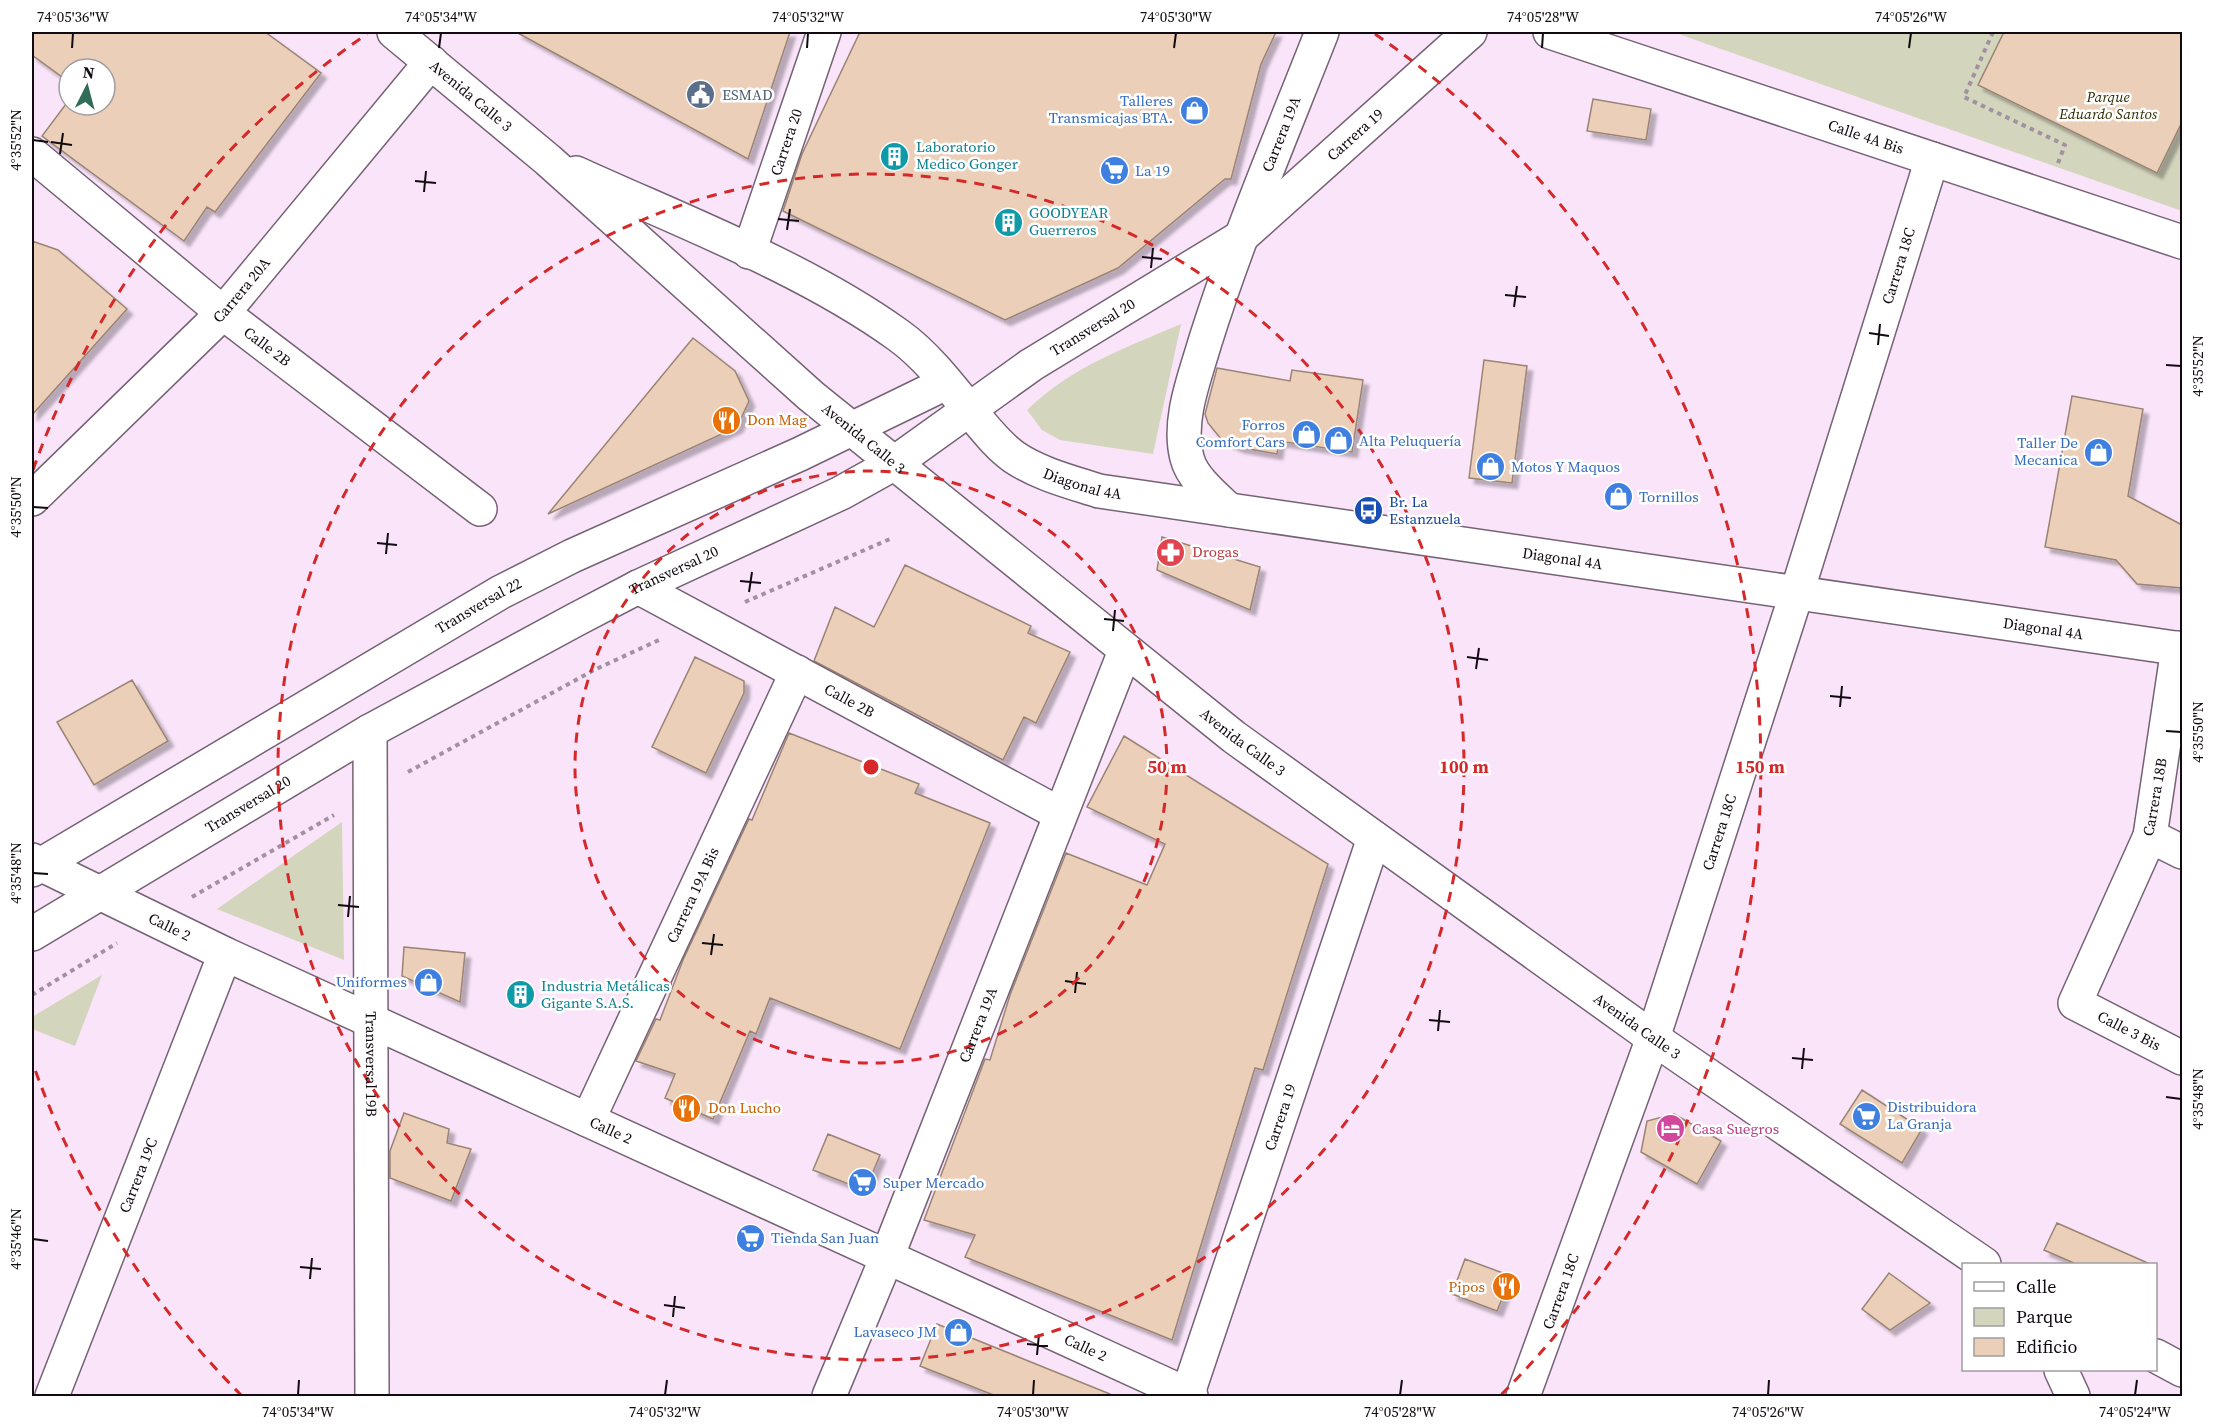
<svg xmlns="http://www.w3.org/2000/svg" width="2214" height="1428" font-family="'Source Serif 4',serif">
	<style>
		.green { fill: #d4d5bd }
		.building { fill: #eccfb9; stroke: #9a8474; stroke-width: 1.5; filter: url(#shadow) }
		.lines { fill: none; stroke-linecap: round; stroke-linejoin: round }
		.minor-casing { stroke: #756274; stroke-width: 36 }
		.path { stroke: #a191a1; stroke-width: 4; stroke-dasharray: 4.5 4.5; stroke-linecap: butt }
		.minor { stroke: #fff; stroke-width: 33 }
		.ticks { fill: none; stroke: #110a10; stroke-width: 2 }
		.ring { fill: none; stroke: #d62828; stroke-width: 3; stroke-dasharray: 10 8 }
		.labels { text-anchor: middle; stroke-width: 5; stroke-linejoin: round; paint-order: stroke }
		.service-label { font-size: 15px; fill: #4e5e75; stroke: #fff; text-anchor: start }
		.street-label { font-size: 15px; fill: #110a10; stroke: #fff }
		.park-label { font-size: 15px; font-style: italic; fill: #2f2f05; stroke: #fff }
		.shop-label { font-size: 15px; fill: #366cbe; stroke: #fff; text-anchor: start }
		.culture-label { font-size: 15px; fill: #0d838f; stroke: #fff; text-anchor: start }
		.food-label { font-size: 15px; fill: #c56008; stroke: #fff; text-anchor: start }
		.transit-label { font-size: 15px; fill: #164399; stroke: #fff; text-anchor: start }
		.health-label { font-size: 15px; fill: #be3a42; stroke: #fff; text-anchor: start }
		.hotel-label { font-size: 15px; fill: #b23c85; stroke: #fff; text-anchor: start }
		.centre { fill: #d62828; stroke: #fff; stroke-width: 3 }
		.ring-label { font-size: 18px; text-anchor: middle; font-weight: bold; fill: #d62828; stroke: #fff; stroke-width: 5; stroke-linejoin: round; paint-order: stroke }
		.neatline { fill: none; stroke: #110a10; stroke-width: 2 }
		.ticks-label { font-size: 15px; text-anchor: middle; fill: #110a10 }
	</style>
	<defs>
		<filter id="shadow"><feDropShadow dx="5.5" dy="5.5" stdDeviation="1.5" flood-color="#0004"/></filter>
	</defs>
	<rect width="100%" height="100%" fill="#f9e4f9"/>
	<path class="green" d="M 1673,32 L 2182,32 L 2182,211 Z
		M 1181,324 L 1153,454 L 1060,440 L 1042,430 L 1027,410 C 1073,366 1123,349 1181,324 Z
		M 342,822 L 344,960 L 217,909 Z
		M 102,975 L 75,1046 L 32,1029 L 32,1017 Z"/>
	<path class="building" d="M 32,32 L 265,32 L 321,73 L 215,212 L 207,207 L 184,241 L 42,136 L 69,100 L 69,105 L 105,105 L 105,69 L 69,69 L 69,82 L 32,55 Z
		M 516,32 L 790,32 L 748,159 Z
		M 860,32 L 1276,32 L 1261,64 L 1231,179 L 1225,179 L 1118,268 L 1005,320 L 783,211 L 802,154 Z
		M 2004,32 L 2182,32 L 2182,122 L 2157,173 L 1978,85 Z
		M 1593,99 L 1651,109 L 1646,140 L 1587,131 Z
		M 32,241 L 58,250 L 127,309 L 32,415 Z
		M 693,338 L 735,371 L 749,401 L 737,427 L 548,514 Z
		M 1484,360 L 1527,366 L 1512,483 L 1469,478 Z
		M 1217,368 L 1290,381 L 1292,370 L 1363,380 L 1352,452 L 1279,441 L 1277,454 L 1238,447 L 1221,439 L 1208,423 L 1205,414 Z
		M 2072,396 L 2143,409 L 2128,496 L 2182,525 L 2182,588 L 2137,584 L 2116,560 L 2045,547 Z
		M 1162,537 L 1260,567 L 1250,610 L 1157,570 Z
		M 905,565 L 1031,626 L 1028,633 L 1070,652 L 1036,723 L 1024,717 L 1003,760 L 814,661 L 835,607 L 874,627 Z
		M 695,657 L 744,681 L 744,693 L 706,773 L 652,747 Z
		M 132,680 L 168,741 L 94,785 L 57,722 Z
		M 789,733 L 919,784 L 915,793 L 990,823 L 900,1049 L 770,998 L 756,1034 L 750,1031 L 713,1119 L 665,1098 L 675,1074 L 636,1061 L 656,1019 L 660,1020 L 683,960 L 749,819 L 752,820 Z
		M 1124,736 L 1328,864 L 1263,1070 L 1255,1068 L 1172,1340 L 965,1257 L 975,1235 L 924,1220 L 985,1059 L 990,1060 L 1010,995 L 1066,853 L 1147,885 L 1165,844 L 1087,807 Z
		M 404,947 L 465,953 L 460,1002 L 402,976 Z
		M 1862,1090 L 1922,1129 L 1902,1163 L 1840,1124 Z
		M 404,1113 L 449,1129 L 447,1143 L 471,1149 L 451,1201 L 390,1178 L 390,1151 Z
		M 1674,1114 L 1721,1141 L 1697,1184 L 1641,1152 L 1647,1121 Z
		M 828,1134 L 880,1155 L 870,1179 L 851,1185 L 813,1170 Z
		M 2057,1223 L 2150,1264 L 2076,1264 L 2044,1250 Z
		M 1465,1259 L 1511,1276 L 1497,1311 L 1452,1294 Z
		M 1889,1273 L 1930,1303 L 1890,1330 L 1862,1309 Z
		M 937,1324 L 1110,1394 L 1110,1396 L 996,1396 L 920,1366 Z"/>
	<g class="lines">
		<defs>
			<g id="minor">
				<path id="s1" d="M 394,32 L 548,160 L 811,396 L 1234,737 L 1653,1038 L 1984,1264"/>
				<path id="s2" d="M 1550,32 L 2182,242"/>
				<path id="s3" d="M 32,154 L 223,313 L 480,509"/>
				<path id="s4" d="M 576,173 C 681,221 805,268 898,335 C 926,355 949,385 970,411 C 984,427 997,445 1014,457 C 1039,474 1071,482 1099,491 L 2182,649"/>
				<path id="s5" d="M 749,252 L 824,32"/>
				<path id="s6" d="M 32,499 L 223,313 L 431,62"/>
				<path id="s7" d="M 1229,510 C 1214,496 1192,478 1187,458 C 1177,420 1195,377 1205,342 C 1238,237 1282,134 1322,32"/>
				<path id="s8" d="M 638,587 L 1060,814"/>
				<path id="s9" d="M 2178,648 L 2150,836 L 2075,1003 L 2182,1058"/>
				<path id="s10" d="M 370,731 L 372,1396"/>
				<path d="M 2150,836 L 2182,852"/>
				<path id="s11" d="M 32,860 L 225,954 L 1191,1396"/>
				<path id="s12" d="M 32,870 L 501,592 L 572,556 L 800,454 L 946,383"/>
				<path id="s13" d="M 32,934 L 370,731 L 575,620 L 638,587 L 841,493 L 893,464 L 1031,365 L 1241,237 L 1470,32"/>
				<path id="s14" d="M 588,1120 L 797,672"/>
				<path d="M 2156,1356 L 2182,1370"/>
				<path d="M 2061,1370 L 2073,1396"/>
				<path id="s15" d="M 52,1396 L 225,954"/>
				<path id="s16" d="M 829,1396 L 887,1257 L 1125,651"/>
				<path id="s17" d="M 1187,1396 L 1374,838"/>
				<path id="s18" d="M 1523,1396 L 1653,1038 L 1797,592 L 1932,159"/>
			</g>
		</defs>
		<use href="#minor" class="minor-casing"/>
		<path class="path" d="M 1993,32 L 1964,97 L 2065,145 L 2058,163
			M 745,602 L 890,539
			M 408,772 L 594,670 L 659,640
			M 192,897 L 334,815
			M 32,995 L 117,943"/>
		<use href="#minor" class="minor"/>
	</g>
	<path class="ticks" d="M 72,48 L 73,33M 439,48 L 441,33M 807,48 L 808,33M 1174,48 L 1176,33M 1542,48 L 1543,33M 1909,48 L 1911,33M 33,140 L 48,142M 51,142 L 72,145M 60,154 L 63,133M 415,181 L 436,183M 424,192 L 426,171M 778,219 L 799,221M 787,230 L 790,209M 1142,257 L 1162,259M 1151,268 L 1153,248M 1505,295 L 1526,297M 1514,307 L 1517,286M 1869,333 L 1889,336M 1878,345 L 1880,324M 2166,365 L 2181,366M 33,507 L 48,508M 377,543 L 397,545M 386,554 L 388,533M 740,581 L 761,583M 749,592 L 752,572M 1104,619 L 1124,621M 1113,631 L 1115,610M 1467,657 L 1488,660M 1476,669 L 1479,648M 1830,696 L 1851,698M 1840,707 L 1842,686M 2166,731 L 2181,732M 33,873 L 48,874M 338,905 L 359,907M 348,917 L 350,896M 702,943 L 723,945M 711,955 L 714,934M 1065,981 L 1086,984M 1075,993 L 1077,972M 1429,1020 L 1450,1022M 1438,1031 L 1440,1010M 1792,1058 L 1813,1060M 1802,1069 L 1804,1048M 2166,1097 L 2181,1099M 33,1239 L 48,1241M 300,1267 L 321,1269M 310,1279 L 312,1258M 664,1305 L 685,1308M 673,1317 L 675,1296M 1027,1344 L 1048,1346M 1037,1355 L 1039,1334M 298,1395 L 299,1380M 665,1395 L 667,1380M 1033,1395 L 1034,1380M 1400,1395 L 1402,1380M 1768,1395 L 1769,1380M 2135,1395 L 2137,1380"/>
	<g class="ring">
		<circle cx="871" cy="767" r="296"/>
		<circle cx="871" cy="767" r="593"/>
		<path d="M242 1396A889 889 0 0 1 33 1064M33 470A889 889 0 0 1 367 34M1375 34A889 889 0 0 1 1500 1396"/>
	</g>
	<defs>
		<symbol id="civic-disc" viewBox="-11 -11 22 22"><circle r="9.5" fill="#5c6f8a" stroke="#fff"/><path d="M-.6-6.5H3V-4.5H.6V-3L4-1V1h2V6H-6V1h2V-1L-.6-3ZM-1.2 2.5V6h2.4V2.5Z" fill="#fff"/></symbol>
		<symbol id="shop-disc" viewBox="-11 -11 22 22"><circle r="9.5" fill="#3f7fe0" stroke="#fff"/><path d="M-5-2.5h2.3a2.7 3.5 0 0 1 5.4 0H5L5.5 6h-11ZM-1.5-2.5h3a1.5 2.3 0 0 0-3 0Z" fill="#fff"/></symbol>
		<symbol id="building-disc" viewBox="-11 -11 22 22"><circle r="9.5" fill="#0f9aa8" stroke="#fff"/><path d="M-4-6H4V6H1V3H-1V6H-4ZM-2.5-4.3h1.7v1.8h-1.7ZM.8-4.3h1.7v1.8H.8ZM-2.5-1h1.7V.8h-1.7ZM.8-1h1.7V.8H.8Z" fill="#fff"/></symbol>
		<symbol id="supermarket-disc" viewBox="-11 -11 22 22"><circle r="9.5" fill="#3f7fe0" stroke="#fff"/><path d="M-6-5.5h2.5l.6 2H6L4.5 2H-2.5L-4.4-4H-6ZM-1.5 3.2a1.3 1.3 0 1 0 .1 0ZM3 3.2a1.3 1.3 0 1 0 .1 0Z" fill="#fff"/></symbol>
		<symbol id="restaurant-disc" viewBox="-11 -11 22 22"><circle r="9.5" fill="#e8710a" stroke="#fff"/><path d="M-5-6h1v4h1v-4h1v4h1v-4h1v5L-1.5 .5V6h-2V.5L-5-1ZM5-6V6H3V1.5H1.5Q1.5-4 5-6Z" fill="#fff"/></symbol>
		<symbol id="bus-disc" viewBox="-11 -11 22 22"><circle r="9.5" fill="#1a4fb4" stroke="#fff"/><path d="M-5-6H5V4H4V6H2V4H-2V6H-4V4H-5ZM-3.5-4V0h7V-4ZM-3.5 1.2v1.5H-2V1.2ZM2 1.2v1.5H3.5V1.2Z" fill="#fff"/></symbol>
		<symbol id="pharmacy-disc" viewBox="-11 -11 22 22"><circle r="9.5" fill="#e0444e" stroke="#fff"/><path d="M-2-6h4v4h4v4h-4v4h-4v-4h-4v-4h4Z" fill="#fff"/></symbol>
		<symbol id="hotel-disc" viewBox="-11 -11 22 22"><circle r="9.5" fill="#d1479c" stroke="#fff"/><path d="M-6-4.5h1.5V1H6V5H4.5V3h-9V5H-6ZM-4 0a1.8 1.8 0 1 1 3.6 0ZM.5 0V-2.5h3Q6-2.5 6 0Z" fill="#fff"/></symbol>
	</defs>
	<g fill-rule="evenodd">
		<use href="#civic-disc" x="684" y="78" width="33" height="33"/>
		<use href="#shop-disc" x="1178" y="94" width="33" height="33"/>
		<use href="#building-disc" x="878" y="140" width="33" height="33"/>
		<use href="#supermarket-disc" x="1098" y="154" width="33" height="33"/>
		<use href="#building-disc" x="992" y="206" width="33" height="33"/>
		<use href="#restaurant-disc" x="710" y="404" width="33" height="33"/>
		<use href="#shop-disc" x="1290" y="418" width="33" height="33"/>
		<use href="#shop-disc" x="1322" y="424" width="33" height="33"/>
		<use href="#shop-disc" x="2082" y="436" width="33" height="33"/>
		<use href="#shop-disc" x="1474" y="450" width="33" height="33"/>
		<use href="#shop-disc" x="1602" y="480" width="33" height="33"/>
		<use href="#bus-disc" x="1352" y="494" width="33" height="33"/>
		<use href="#pharmacy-disc" x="1154" y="536" width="33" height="33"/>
		<use href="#shop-disc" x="412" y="966" width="33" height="33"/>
		<use href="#building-disc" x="504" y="978" width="33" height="33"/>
		<use href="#restaurant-disc" x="670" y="1092" width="33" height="33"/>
		<use href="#supermarket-disc" x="1850" y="1100" width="33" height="33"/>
		<use href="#hotel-disc" x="1654" y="1112" width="33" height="33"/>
		<use href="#supermarket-disc" x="846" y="1166" width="33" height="33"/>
		<use href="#supermarket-disc" x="734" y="1222" width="33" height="33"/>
		<use href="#restaurant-disc" x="1490" y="1270" width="33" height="33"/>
		<use href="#shop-disc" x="942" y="1316" width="33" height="33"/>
	</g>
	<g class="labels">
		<g class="service-label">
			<text x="722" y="100">ESMAD</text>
		</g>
		<g class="street-label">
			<text dy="5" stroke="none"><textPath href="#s1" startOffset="100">Avenida Calle 3</textPath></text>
			<text dy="5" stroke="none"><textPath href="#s7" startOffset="408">Carrera 19A</textPath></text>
			<text dy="5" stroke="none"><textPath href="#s13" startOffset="1551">Carrera 19</textPath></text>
			<text dy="5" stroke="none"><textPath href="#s2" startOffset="333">Calle 4A Bis</textPath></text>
			<text dy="5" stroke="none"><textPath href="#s5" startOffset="116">Carrera 20</textPath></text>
			<text dy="5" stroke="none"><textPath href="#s18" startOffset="1191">Carrera 18C</textPath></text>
			<text dy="5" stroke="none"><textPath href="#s6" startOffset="296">Carrera 20A</textPath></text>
			<text dy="5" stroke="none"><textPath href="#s13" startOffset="1224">Transversal 20</textPath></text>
			<text dy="5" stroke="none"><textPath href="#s3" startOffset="304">Calle 2B</textPath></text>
			<text dy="5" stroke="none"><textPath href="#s1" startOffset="621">Avenida Calle 3</textPath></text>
			<text dy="5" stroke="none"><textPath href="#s4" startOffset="604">Diagonal 4A</textPath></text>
			<text dy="5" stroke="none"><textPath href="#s4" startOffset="1090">Diagonal 4A</textPath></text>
			<text dy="5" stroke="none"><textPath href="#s13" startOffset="738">Transversal 20</textPath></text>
			<text dy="5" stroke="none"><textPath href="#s12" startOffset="519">Transversal 22</textPath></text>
			<text dy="5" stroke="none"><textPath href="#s4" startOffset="1576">Diagonal 4A</textPath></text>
			<text dy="5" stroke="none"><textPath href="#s8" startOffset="240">Calle 2B</textPath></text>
			<text dy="5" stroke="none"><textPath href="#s1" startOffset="1107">Avenida Calle 3</textPath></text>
			<text transform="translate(2155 797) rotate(-80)" y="5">Carrera 18B</text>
			<text dy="5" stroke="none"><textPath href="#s13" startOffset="252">Transversal 20</textPath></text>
			<text dy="5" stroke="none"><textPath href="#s18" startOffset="597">Carrera 18C</textPath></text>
			<text dy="5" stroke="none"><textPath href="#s14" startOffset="248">Carrera 19A Bis</textPath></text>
			<text dy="5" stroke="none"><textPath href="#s11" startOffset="153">Calle 2</textPath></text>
			<text dy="5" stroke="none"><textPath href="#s16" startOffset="400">Carrera 19A</textPath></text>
			<text dy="5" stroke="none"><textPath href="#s1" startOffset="1593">Avenida Calle 3</textPath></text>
			<text dy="5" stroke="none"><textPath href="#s9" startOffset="434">Calle 3 Bis</textPath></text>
			<text dy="5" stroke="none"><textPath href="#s10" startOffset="333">Transversal 19B</textPath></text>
			<text dy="5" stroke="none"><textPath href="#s17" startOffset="294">Carrera 19</textPath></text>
			<text dy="5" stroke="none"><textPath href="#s11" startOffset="639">Calle 2</textPath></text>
			<text dy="5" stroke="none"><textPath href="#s15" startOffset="237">Carrera 19C</textPath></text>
			<text dy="5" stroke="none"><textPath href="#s18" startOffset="111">Carrera 18C</textPath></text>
			<text dy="5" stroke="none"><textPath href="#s11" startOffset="1161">Calle 2</textPath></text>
		</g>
		<g class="park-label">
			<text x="2108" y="102">Parque<tspan x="2108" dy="17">Eduardo Santos</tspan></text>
		</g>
		<g class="shop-label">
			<text x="1173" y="106" text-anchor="end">Talleres<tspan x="1173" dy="17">Transmicajas BTA.</tspan></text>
			<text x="1135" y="176">La 19</text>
			<text x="1285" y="430" text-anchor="end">Forros<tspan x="1285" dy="17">Comfort Cars</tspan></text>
			<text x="1359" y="446">Alta Peluquería</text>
			<text x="2078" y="448" text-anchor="end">Taller De<tspan x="2078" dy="17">Mecanica</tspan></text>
			<text x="1511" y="472">Motos Y Maquos</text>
			<text x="1639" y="502">Tornillos</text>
			<text x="407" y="987" text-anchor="end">Uniformes</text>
			<text x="1887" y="1112">Distribuidora<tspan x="1887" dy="17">La Granja</tspan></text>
			<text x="883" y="1188">Super Mercado</text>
			<text x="771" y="1243">Tienda San Juan</text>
			<text x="937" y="1337" text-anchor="end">Lavaseco JM</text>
		</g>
		<g class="culture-label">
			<text x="916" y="152">Laboratorio<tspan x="916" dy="17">Medico Gonger</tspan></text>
			<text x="1029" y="218">GOODYEAR<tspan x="1029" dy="17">Guerreros</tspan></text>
			<text x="541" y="991">Industria Metálicas<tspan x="541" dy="17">Gigante S.A.S.</tspan></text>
		</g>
		<g class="food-label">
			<text x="747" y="425">Don Mag</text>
			<text x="708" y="1113">Don Lucho</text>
			<text x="1485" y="1292" text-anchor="end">Pipos</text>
		</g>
		<g class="transit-label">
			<text x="1389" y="507">Br. La<tspan x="1389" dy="17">Estanzuela</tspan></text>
		</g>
		<g class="health-label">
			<text x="1192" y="557">Drogas</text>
		</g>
		<g class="hotel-label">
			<text x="1692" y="1134">Casa Suegros</text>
		</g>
	</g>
	<circle cx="871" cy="767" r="9" class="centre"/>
	<g class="ring-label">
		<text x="1167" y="773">50 m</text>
		<text x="1464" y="773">100 m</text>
		<text x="1760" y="773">150 m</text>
	</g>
	<rect width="2214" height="1428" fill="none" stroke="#ffffff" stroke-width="66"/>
	<rect x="1962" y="1263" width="195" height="108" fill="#ffffff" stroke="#a09d9f" stroke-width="1.5"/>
	<rect x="1974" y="1282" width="30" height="9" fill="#ffffff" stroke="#a09d9f" stroke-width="1.5"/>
	<text x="2016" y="1293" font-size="18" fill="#110a10">Calle</text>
	<rect x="1974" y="1308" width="30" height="18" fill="#d4d5bd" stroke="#a09d9f" stroke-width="1.5"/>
	<text x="2016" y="1323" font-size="18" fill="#110a10">Parque</text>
	<rect x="1974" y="1338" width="30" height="18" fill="#eccfb9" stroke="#a09d9f" stroke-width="1.5"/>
	<text x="2016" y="1353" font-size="18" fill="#110a10">Edificio</text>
	<g transform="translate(87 87) rotate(6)"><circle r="28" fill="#ffffff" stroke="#a09d9f" stroke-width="1.5"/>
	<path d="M0-4.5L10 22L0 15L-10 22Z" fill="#306c57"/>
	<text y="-9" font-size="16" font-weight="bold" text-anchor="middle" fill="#110a10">N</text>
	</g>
	<rect x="33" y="33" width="2148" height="1362" class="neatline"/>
	<g class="ticks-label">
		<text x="73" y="22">74°05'36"W</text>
		<text x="441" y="22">74°05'34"W</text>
		<text x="808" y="22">74°05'32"W</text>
		<text x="1176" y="22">74°05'30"W</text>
		<text x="1543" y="22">74°05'28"W</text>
		<text x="1911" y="22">74°05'26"W</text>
		<text transform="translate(16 140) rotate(-90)" y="5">4°35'52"N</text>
		<text transform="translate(2198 366) rotate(-90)" y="5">4°35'52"N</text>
		<text transform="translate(16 507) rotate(-90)" y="5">4°35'50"N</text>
		<text transform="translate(2198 732) rotate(-90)" y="5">4°35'50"N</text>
		<text transform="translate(16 873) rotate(-90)" y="5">4°35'48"N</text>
		<text transform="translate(2198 1099) rotate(-90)" y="5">4°35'48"N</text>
		<text transform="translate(16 1239) rotate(-90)" y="5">4°35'46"N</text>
		<text x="298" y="1417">74°05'34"W</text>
		<text x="665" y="1417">74°05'32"W</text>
		<text x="1033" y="1417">74°05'30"W</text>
		<text x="1400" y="1417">74°05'28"W</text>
		<text x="1768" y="1417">74°05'26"W</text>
		<text x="2135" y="1417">74°05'24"W</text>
	</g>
</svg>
